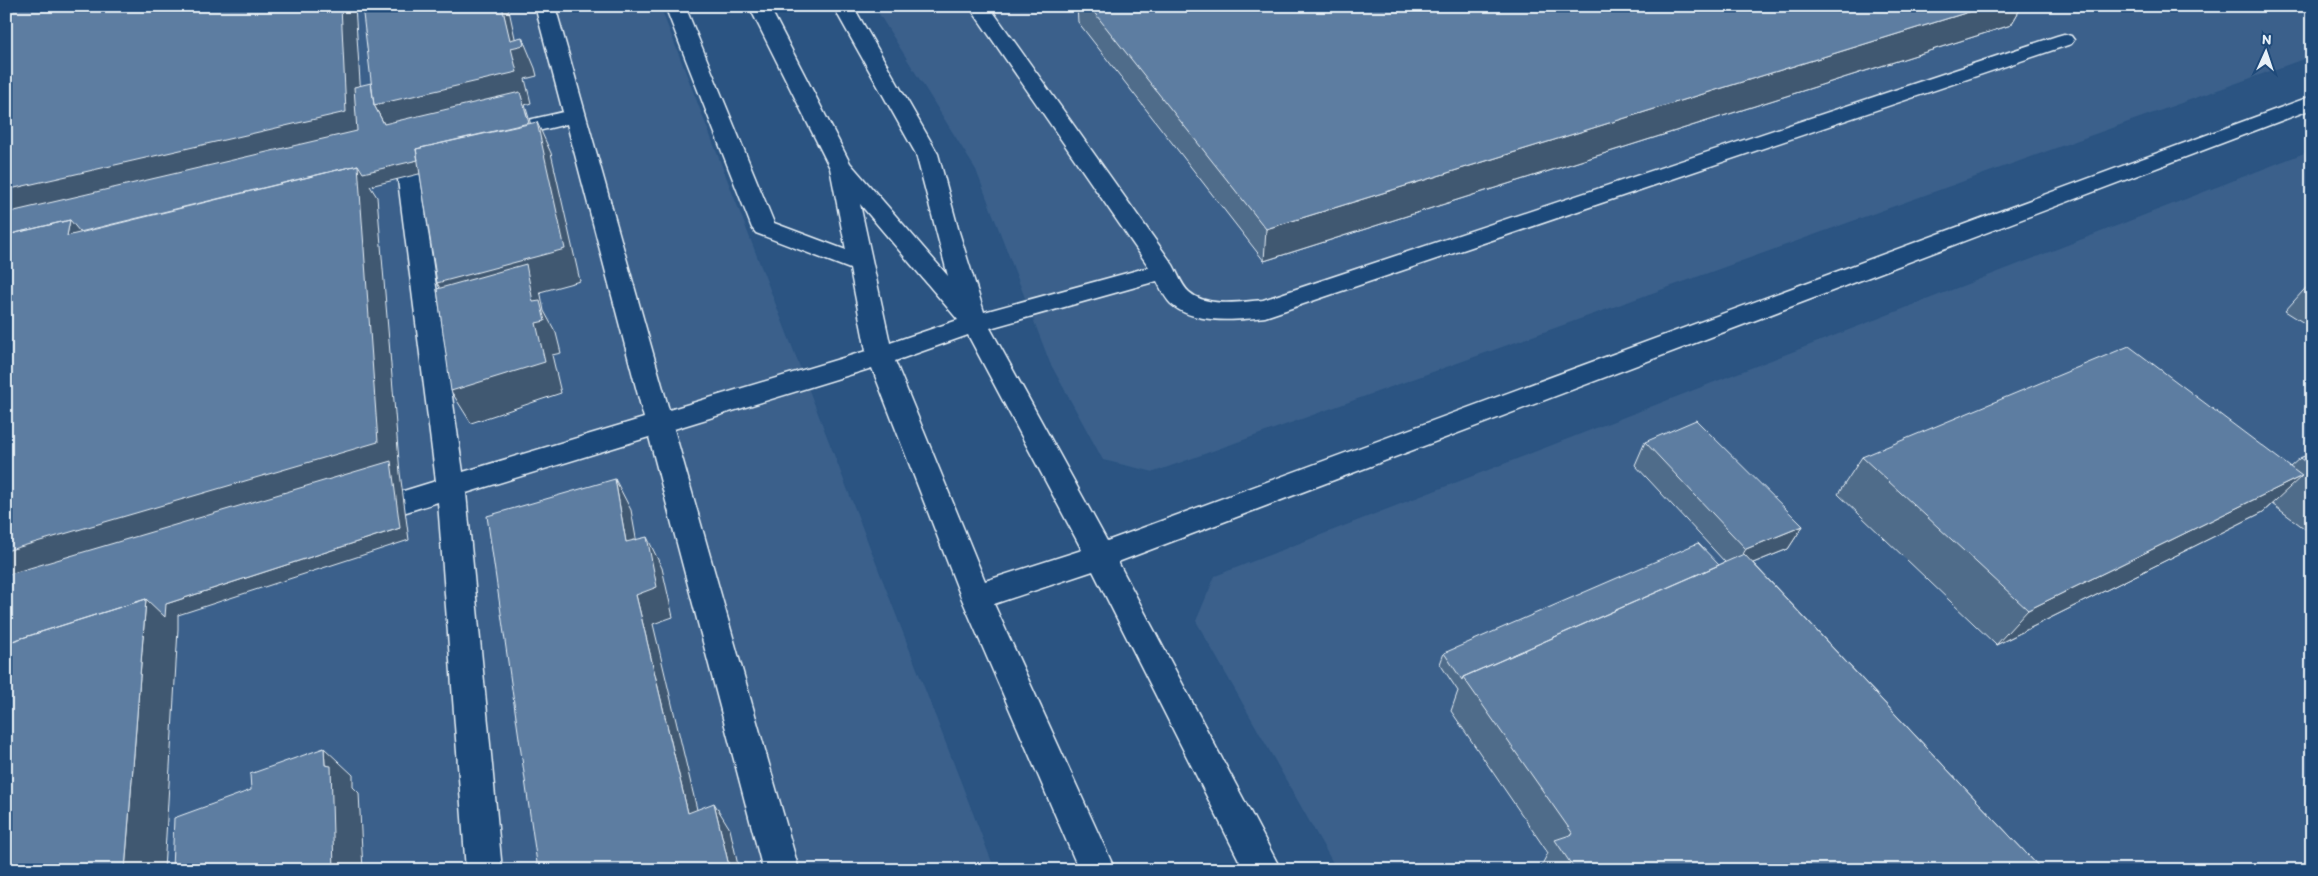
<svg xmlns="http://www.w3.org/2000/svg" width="2318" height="876" font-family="Itim,sans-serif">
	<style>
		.built { fill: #3a608b }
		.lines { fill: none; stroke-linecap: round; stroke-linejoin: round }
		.minor-casing { stroke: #e8f1f8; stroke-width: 3 }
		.minor { fill: #1f4a7a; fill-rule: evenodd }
		.wall { fill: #506c8a; stroke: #e8f1f8 }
		.shaded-wall { fill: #415871; stroke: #e8f1f8 }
		.building { fill: #5d7da1; stroke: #e8f1f8 }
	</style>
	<rect width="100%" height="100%" fill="#2b5482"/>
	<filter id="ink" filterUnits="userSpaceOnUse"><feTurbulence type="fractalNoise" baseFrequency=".02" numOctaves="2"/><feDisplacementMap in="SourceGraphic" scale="10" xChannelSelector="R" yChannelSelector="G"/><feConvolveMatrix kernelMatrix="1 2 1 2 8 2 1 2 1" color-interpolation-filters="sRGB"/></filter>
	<g filter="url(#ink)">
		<path class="built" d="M 6,6 L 660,6 L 995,870 L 6,870 Z
			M 874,6 L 2312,6 L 2312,56 L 1154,472 L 1103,460 L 1050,363 L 976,170 Z
			M 2312,150 L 2312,870 L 1337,870 L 1196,621 L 1215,576 Z"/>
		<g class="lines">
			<defs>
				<path id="minor" d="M 535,6 L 555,6 L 669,410 L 866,351 L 850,269 L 756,233 L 752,228 L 665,6 L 685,6 L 774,223 L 846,250 L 830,168 L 749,6 L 769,6 L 850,163 L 948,276 L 916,154 L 833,6 L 853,6 L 938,154 L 959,232 L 984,312 L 1149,267 L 969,6 L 989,6 L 1173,265 C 1178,274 1182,286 1189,292 C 1207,308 1241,302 1263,300 L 2057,36 L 2064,34 L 2071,36 L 2074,40 L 2071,44 L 1265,317 C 1237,320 1194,325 1171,304 C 1165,298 1161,289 1157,281 L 990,328 L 1107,541 L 2312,96 L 2312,109 L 1118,562 L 1281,870 L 1244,870 L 1093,571 L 994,604 L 1115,870 L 1079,870 L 961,597 L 872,368 L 674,429 L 799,870 L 763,870 L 649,437 L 466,493 L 502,870 L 466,870 L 438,502 L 368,524 L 358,521 L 354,513 L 358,505 L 436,481 L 395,156 L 398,151 L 406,149 L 414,151 L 417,156 L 463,472 L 644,418 L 567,124 L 501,140 L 493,138 L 490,133 L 493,128 L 563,112 ZM 860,204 L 958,320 L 890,343 ZM 968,335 L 1082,550 L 985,581 L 895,361 Z"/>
			</defs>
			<use href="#minor" class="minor-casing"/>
			<use href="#minor" class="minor"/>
		</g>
		<path class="wall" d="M 1077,6 L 2022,6 L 2011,25 L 1264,261 L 1078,22 Z
			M 2312,281 L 2312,328 L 2285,311 Z
			M 1645,442 L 1803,526 L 1788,549 L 1753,563 L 2042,870 L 1539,870 L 1548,853 L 1451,711 L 1458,691 L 1440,664 L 1444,653 L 1719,565 L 1725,562 L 1635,465 Z
			M 2312,453 L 2312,534 L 2272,504 L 2263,512 L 1996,645 L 1838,494 L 1862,457 L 2290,467 L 2300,458 Z"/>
		<path class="shaded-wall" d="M 341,6 L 355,6 L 364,143 L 6,228 L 6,190 Z
			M 502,6 L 508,6 L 517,47 L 522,37 L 535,68 L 537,76 L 525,79 L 531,103 L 525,105 L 537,145 L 370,186 L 377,197 L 400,473 L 409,540 L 178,615 L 178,629 L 164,870 L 125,870 L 146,599 L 166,604 L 400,528 L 6,591 L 6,551 L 70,220 L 358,165 L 391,137 L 374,105 L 511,48 Z
			M 1988,6 L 2022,6 L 2011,25 L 1264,261 L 1266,229 Z
			M 537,122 L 551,153 L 580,281 L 540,292 L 541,295 L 544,311 L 556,333 L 561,353 L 552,355 L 561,393 L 471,423 L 451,391 L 536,323 L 455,315 L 437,283 Z
			M 2302,476 L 2263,512 L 1996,645 L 2028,610 Z
			M 615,479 L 631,510 L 642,572 L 626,542 Z
			M 1803,526 L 1788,549 L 1733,571 L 1746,549 Z
			M 647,537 L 662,568 L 673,617 L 653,624 L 704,839 L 688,813 L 636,595 Z
			M 324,748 L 353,775 L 353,787 L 359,793 L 363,870 L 334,870 L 325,765 Z
			M 714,803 L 730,829 L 739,870 L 730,870 Z"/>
		<path class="building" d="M 6,6 L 341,6 L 346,112 L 6,190 Z
			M 362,6 L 502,6 L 510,40 L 522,37 L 524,45 L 511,48 L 517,72 L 374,105 Z
			M 1089,6 L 1988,6 L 1266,229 Z
			M 371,83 L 374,105 L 384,124 L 520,92 L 529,123 L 416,149 L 418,160 L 363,173 L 358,165 L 80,232 L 70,220 L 11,234 L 9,251 L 6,251 L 6,213 L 357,131 L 354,87 Z
			M 537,122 L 565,249 L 437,283 L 416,149 Z
			M 358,165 L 378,442 L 6,551 L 6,251 L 9,251 L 11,234 L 70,220 L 67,236 Z
			M 526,264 L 533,302 L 540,301 L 545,321 L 536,323 L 545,362 L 451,391 L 437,289 Z
			M 2129,346 L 2302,476 L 2028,610 L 1862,457 Z
			M 1696,420 L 1803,526 L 1746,549 L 1645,442 Z
			M 2312,453 L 2312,467 L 2300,458 Z
			M 391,461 L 400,528 L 166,604 L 165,617 L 146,599 L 6,643 L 6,575 Z
			M 615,479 L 626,542 L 647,537 L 657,587 L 636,595 L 688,813 L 714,803 L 730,870 L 538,870 L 487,516 Z
			M 1698,543 L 1719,565 L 1463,677 L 1462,680 L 1444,653 Z
			M 1744,554 L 2042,870 L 1575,870 L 1555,840 L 1573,834 L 1463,677 Z
			M 146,599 L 125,870 L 6,870 L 6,643 Z
			M 324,748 L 325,765 L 331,766 L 334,870 L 172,870 L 174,818 L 251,790 L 250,774 Z"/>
	</g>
	<rect width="2318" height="876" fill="none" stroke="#1f4a7a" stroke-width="25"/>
	<rect x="12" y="12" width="2293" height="851" fill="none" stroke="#e8f1f8" stroke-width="2" filter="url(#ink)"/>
	<g transform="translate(2266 52) rotate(3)" stroke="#1f4a7a" stroke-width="4" paint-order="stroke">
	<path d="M0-4L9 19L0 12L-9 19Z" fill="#e8f1f8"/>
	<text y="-8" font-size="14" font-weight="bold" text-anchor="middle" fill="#e8f1f8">N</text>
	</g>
</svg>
